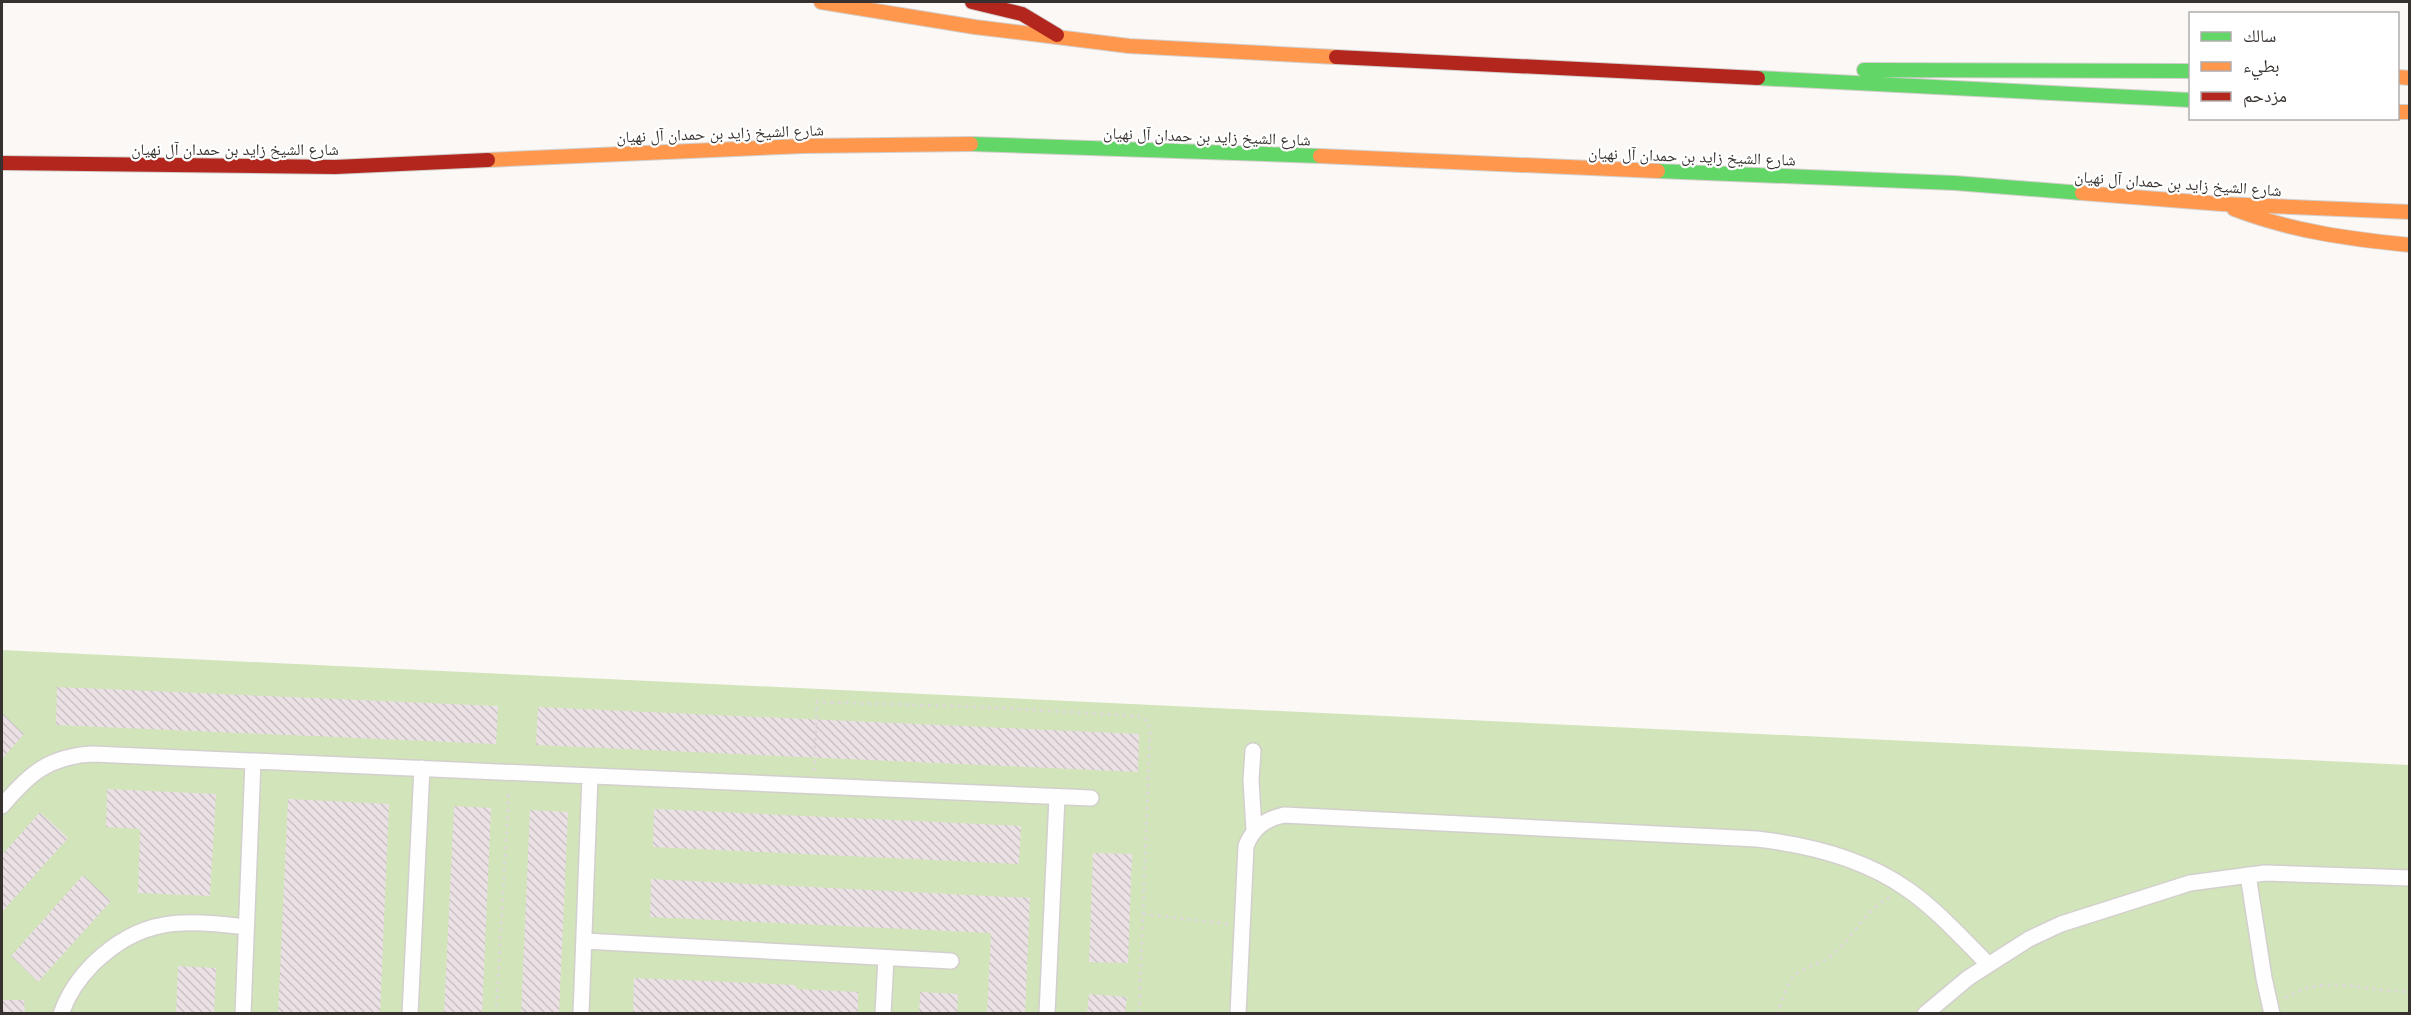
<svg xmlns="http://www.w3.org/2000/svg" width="2411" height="1015" font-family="Poppins,'Noto Naskh Arabic',sans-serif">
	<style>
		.grass { fill: #d2e4b9 }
		.building { fill: url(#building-back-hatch) }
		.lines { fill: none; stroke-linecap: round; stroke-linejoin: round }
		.street-casing { stroke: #d3cfcd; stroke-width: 18 }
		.fast-casing { stroke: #d3cfcd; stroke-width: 16 }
		.slow-casing { stroke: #d3cfcd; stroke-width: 16 }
		.jam-casing { stroke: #d3cfcd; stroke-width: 16 }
		.path { stroke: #dad8d7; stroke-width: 3; stroke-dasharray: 3 4.5; stroke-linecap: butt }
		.street { stroke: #fefefe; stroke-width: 15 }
		.fast { stroke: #63d668; stroke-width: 14 }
		.slow { stroke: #ff974d; stroke-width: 14 }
		.jam { stroke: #b3261e; stroke-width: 14 }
		.labels { text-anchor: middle; stroke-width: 4.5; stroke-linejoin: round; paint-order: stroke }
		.street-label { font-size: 16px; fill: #37322f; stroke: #fff }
	</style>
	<defs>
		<pattern id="building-back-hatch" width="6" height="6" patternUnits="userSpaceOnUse" patternTransform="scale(1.5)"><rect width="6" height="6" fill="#ebe1e5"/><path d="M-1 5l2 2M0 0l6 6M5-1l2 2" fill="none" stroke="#cac2c5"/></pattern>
	</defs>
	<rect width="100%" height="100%" fill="#fbf8f6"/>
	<path class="grass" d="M 2,650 L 2409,765 L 2409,1013 L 2,1013 Z"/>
	<path class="building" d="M 57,687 L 498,706 L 496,744 L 56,725 Z
		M 538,707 L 1139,734 L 1138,772 L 536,745 Z
		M 2,713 L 24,734 L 2,759 Z
		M 107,789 L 216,794 L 210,896 L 138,893 L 140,829 L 106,827 Z
		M 288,799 L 389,804 L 380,1014 L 278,1014 Z
		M 454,806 L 491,808 L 482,1014 L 444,1014 Z
		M 654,809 L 1021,826 L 1019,864 L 653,847 Z
		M 530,810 L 568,812 L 559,1014 L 521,1014 Z
		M 40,812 L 68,838 L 2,912 L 2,855 Z
		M 1093,853 L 1132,854 L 1128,963 L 1089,962 Z
		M 83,875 L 111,901 L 38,982 L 11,956 Z
		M 651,879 L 1030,898 L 1025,1014 L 987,1014 L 991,933 L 650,917 Z
		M 178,966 L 216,968 L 214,1014 L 176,1014 Z
		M 634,978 L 796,985 L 796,989 L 858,992 L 858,1014 L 633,1014 Z
		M 920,992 L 958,994 L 957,1014 L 919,1014 Z
		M 1089,994 L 1127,997 L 1125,1014 L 1087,1014 Z
		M 2,1000 L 24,1000 L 25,1014 L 2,1014 Z"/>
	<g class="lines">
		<defs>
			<path id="street" d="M 1253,751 L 1251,780 L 1254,830
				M 2,806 C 29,774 49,756 93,754 L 1091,798
				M 2248,875 L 2264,978 L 2272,1014
				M 584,941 L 951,961
				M 61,1014 C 68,994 79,978 93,964 C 142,916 183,920 246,927
				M 243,1014 L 253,761
				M 410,1014 L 422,768
				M 581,1014 L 590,776
				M 883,1014 L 886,958
				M 1047,1014 L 1057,797
				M 1238,1014 L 1246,846 C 1253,828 1265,819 1284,815 L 1757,839 C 1809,845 1863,858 1907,889 C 1937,910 1962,938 1988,964
				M 1925,1014 L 1968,978 L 2029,939 L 2061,924 L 2190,883 L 2265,873 L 2410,878"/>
			<path id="fast" d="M 1864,70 L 2190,71
				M 1758,78 L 2190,100
				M 971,144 L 1320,156
				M 1658,171 L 1955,183 L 2082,193"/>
			<path id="slow" d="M 821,2 L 975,27 L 1129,46 L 1336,57
				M 2398,77 L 2410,78
				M 2398,112 L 2410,112
				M 1320,156 L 1658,171
				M 488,160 L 804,146 L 971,144
				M 2082,193 L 2222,204 L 2410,212
				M 2234,209 C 2291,231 2349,239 2410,245"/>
			<path id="jam" d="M 972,2 L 1022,14 L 1057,35
				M 1336,57 L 1758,78
				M 2,163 L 335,167 L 488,160"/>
		</defs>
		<use href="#street" class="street-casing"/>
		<use href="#fast" class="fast-casing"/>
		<use href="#slow" class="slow-casing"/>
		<use href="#jam" class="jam-casing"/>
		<path class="path" d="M 814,771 L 817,702 L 980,707 L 1137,716 L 1148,721 L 1150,731 L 1139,1014
			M 1143,914 L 1228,924
			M 2285,998 C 2328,972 2364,993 2410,991
			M 496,1014 L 509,789
			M 1776,1014 C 1783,1002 1785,986 1794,976 C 1804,966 1820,965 1831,956 C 1855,937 1861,913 1890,897"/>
		<use href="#street" class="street"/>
		<use href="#fast" class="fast"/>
		<use href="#slow" class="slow"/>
		<use href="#jam" class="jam"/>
	</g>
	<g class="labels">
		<g class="street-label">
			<text transform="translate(720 133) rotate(-2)" y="6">شارع الشيخ زايد بن حمدان آل نهيان</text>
			<text transform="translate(1207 136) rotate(2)" y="6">شارع الشيخ زايد بن حمدان آل نهيان</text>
			<text x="235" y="155">شارع الشيخ زايد بن حمدان آل نهيان</text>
			<text transform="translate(1692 156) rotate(2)" y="6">شارع الشيخ زايد بن حمدان آل نهيان</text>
			<text transform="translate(2178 183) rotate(4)" y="6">شارع الشيخ زايد بن حمدان آل نهيان</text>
		</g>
	</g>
	<rect width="2411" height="1015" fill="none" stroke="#37322f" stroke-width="6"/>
	<rect x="2189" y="12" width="210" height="108" fill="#ffffff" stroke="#afadac" stroke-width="1.5"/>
	<rect x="2201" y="32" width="30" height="9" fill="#63d668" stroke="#afadac" stroke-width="1.5"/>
	<text x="2243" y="42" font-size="18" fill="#37322f">سالك</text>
	<rect x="2201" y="62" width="30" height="9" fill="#ff974d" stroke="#afadac" stroke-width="1.5"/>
	<text x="2243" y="72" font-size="18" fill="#37322f">بطيء</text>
	<rect x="2201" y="92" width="30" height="9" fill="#b3261e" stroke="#afadac" stroke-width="1.5"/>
	<text x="2243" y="102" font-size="18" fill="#37322f">مزدحم</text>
</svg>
